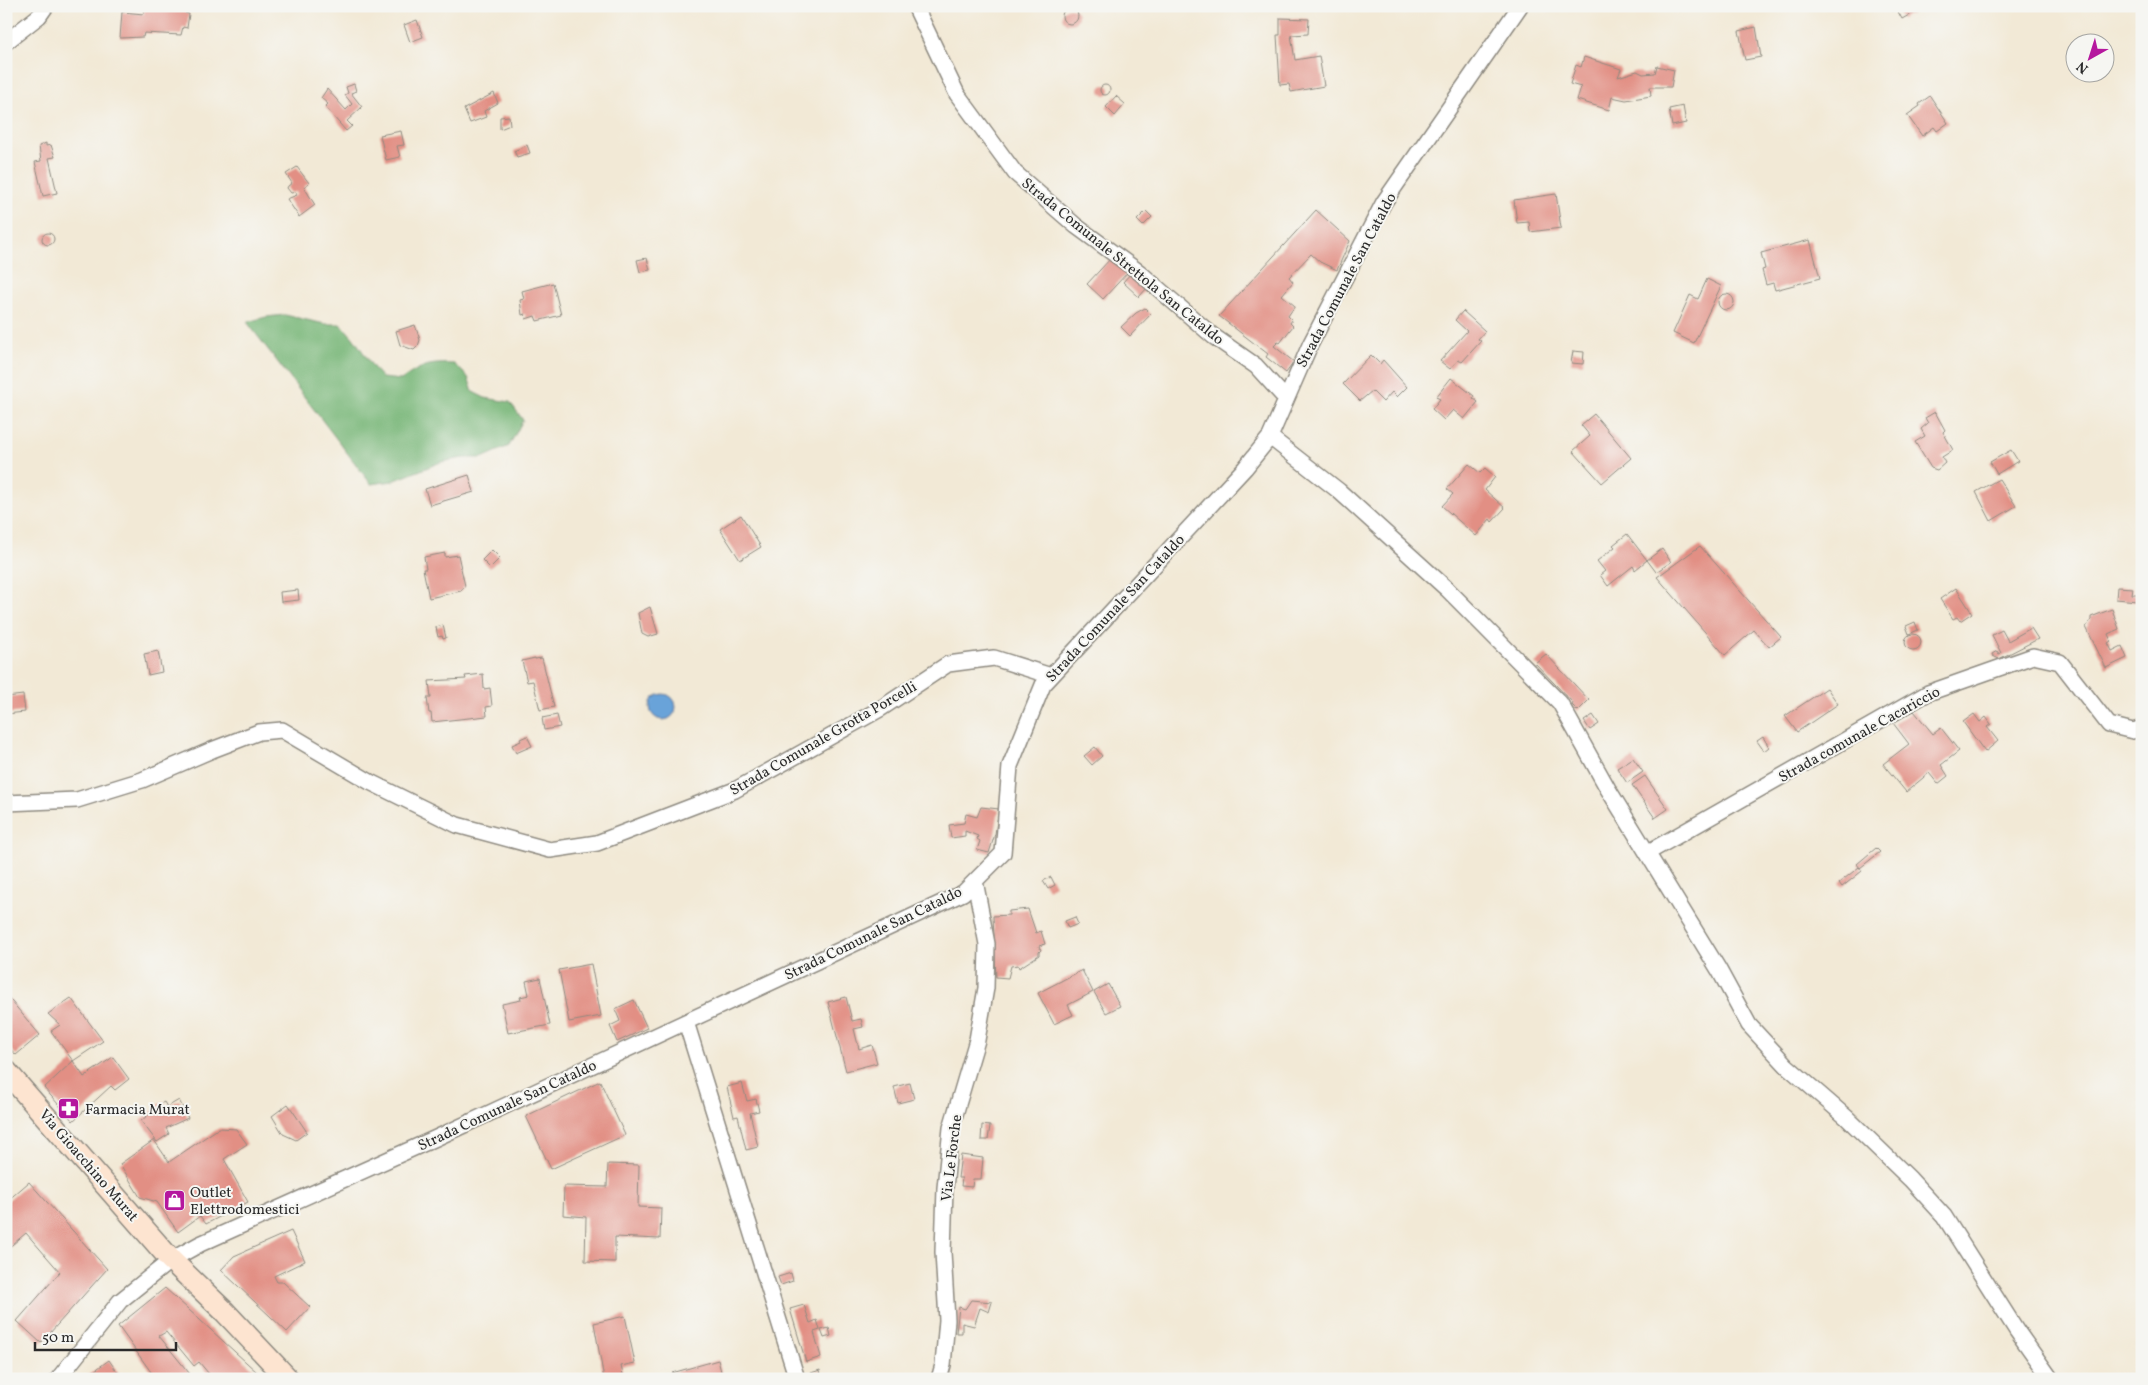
<svg xmlns="http://www.w3.org/2000/svg" width="2148" height="1385" font-family="Vollkorn,serif">
	<style>
		.forest { fill: #77b677; stroke: #517051 }
		.water { fill: #69a3d9; stroke: #4a6782 }
		.building { fill: #e28f84 }
		.lines { fill: none; stroke-linecap: round; stroke-linejoin: round }
		.street-casing { stroke: #8e8a80; stroke-width: 18 }
		.secondary-casing { stroke: #8e8a80; stroke-width: 24 }
		.street { stroke: #fff; stroke-width: 15 }
		.secondary { stroke: #fde4d0; stroke-width: 21 }
		.labels { text-anchor: middle; stroke-width: 4; stroke-linejoin: round; paint-order: stroke }
		.street-label { font-size: 15px; fill: #2b2b2b; stroke: #f6f6f2 }
		.poi-label { font-size: 15px; fill: #2b2b2b; stroke: #f6f6f2; text-anchor: start }
	</style>
	<rect width="100%" height="100%" fill="#f6f6f2"/>
	<filter id="ink" filterUnits="userSpaceOnUse"><feTurbulence type="fractalNoise" baseFrequency=".02" numOctaves="2"/><feDisplacementMap in="SourceGraphic" scale="10" xChannelSelector="R" yChannelSelector="G"/><feConvolveMatrix kernelMatrix="1 2 1 2 8 2 1 2 1" color-interpolation-filters="sRGB"/></filter>
	<filter id="wash" filterUnits="userSpaceOnUse"><feTurbulence type="fractalNoise" baseFrequency=".0096" numOctaves="4" result="noise"/><feDisplacementMap in="SourceGraphic" scale="20" xChannelSelector="R" yChannelSelector="G"/><feGaussianBlur stdDeviation="1.12" result="paint"/><feColorMatrix in="noise" values="0 0 0 0 0 0 0 0 0 0 0 0 0 0 0 0 0 1.4 0 .05"/><feComposite in="paint" operator="in"/></filter>
	<g filter="url(#wash)">
		<rect width="100%" height="100%" fill="#f2e9d6"/>
		<path class="forest" d="M 285,315 L 325,324 L 340,324 C 359,340 366,361 382,378 L 401,380 C 422,365 428,363 454,364 L 468,377 L 473,392 L 485,398 L 510,402 L 523,420 L 509,446 L 482,458 L 463,458 L 441,462 L 393,481 L 371,484 L 247,322 L 266,317 Z"/>
		<path class="water" d="M650 707a13 13 0 1 1 26 0a13 13 0 1 1-26 0Z"/>
		<g id="blocks">
			<path class="building" d="M 144,6 L 169,8 L 169,10 L 185,11 L 185,13 L 189,14 L 187,28 L 183,27 L 181,35 L 144,33 L 143,37 L 120,38 L 122,12 L 144,14 Z
				M 1889,6 L 1925,6 L 1902,19 L 1896,8 L 1892,11 Z
				M1062 16a8 8 0 1 1 16 0a8 8 0 1 1-16 0Z
				M 1280,18 L 1309,19 L 1308,34 L 1291,35 L 1295,60 L 1319,56 L 1324,86 L 1291,92 L 1289,84 L 1280,85 L 1277,35 L 1280,35 Z
				M 417,20 L 423,37 L 410,42 L 404,25 Z
				M 1756,27 L 1761,57 L 1745,60 L 1739,31 Z
				M 1584,57 L 1621,69 L 1618,77 L 1637,71 L 1643,74 L 1655,73 L 1657,66 L 1674,70 L 1671,87 L 1650,87 L 1651,96 L 1626,100 L 1612,97 L 1609,110 L 1577,100 L 1581,87 L 1570,84 L 1576,65 L 1581,67 Z
				M 354,84 L 356,91 L 351,93 L 362,107 L 347,121 L 352,126 L 346,131 L 325,107 L 328,104 L 321,98 L 327,89 L 346,110 L 352,104 L 345,95 L 348,93 L 346,87 Z
				M1100 90a5 5 0 1 1 10 0a5 5 0 1 1-10 0Z
				M 494,93 L 498,103 L 484,111 L 486,117 L 470,123 L 464,109 Z
				M 1116,96 L 1125,104 L 1115,116 L 1106,107 Z
				M 1930,96 L 1948,123 L 1937,131 L 1934,127 L 1922,136 L 1907,115 L 1920,106 L 1919,104 Z
				M 1683,106 L 1686,123 L 1672,126 L 1669,109 Z
				M 509,116 L 510,125 L 500,129 L 500,117 Z
				M 401,131 L 404,145 L 397,146 L 400,157 L 386,160 L 380,135 Z
				M 46,143 L 46,146 L 51,145 L 55,157 L 49,158 L 57,193 L 43,196 L 35,162 L 41,161 L 39,146 Z
				M 527,145 L 530,153 L 517,157 L 514,151 Z
				M 297,167 L 309,183 L 304,187 L 315,205 L 299,217 L 287,199 L 297,195 L 296,192 L 291,193 L 287,188 L 288,186 L 292,183 L 286,174 Z
				M 1556,194 L 1561,228 L 1530,232 L 1529,222 L 1517,223 L 1514,200 Z
				M 1316,210 L 1350,241 L 1337,270 L 1320,262 L 1311,254 L 1289,277 L 1293,282 L 1282,295 L 1295,306 L 1288,316 L 1292,320 L 1290,323 L 1293,326 L 1280,343 L 1278,342 L 1274,346 L 1294,362 L 1286,373 L 1266,357 L 1268,354 L 1219,316 Z
				M 1146,211 L 1152,217 L 1143,226 L 1137,220 Z
				M42 239a6 6 0 1 1 12 0a6 6 0 1 1-12 0Z
				M 1810,240 L 1820,278 L 1775,290 L 1773,283 L 1766,285 L 1762,270 L 1765,269 L 1761,253 Z
				M 1112,257 L 1129,271 L 1103,299 L 1087,284 Z
				M 647,258 L 650,270 L 640,272 L 637,260 Z
				M 1131,273 L 1147,288 L 1139,297 L 1123,282 Z
				M 1707,279 L 1721,286 L 1694,343 L 1673,333 L 1690,295 L 1698,299 Z
				M 553,283 L 561,315 L 537,321 L 535,316 L 526,319 L 525,314 L 522,315 L 520,300 L 524,299 L 522,291 Z
				M1718 302a8 8 0 1 1 16 0a8 8 0 1 1-16 0Z
				M 1145,308 L 1151,314 L 1130,336 L 1121,327 L 1136,313 Z
				M 1463,311 L 1485,331 L 1478,339 L 1481,341 L 1462,362 L 1458,360 L 1450,369 L 1440,361 L 1467,331 L 1455,320 Z
				M 415,325 L 420,340 L 418,346 L 414,350 L 400,345 L 396,331 Z
				M 1573,351 L 1584,352 L 1583,364 L 1571,363 Z
				M 1371,355 L 1380,364 L 1383,360 L 1407,387 L 1397,397 L 1392,392 L 1383,402 L 1372,391 L 1360,401 L 1343,384 Z
				M 1451,378 L 1474,396 L 1473,398 L 1478,402 L 1464,419 L 1453,410 L 1444,420 L 1432,409 L 1440,399 L 1436,397 Z
				M 1935,412 L 1945,430 L 1943,432 L 1953,450 L 1942,457 L 1945,463 L 1937,470 L 1931,468 L 1915,442 L 1925,436 L 1921,429 L 1928,423 L 1925,418 Z
				M 1594,414 L 1631,458 L 1602,483 L 1573,451 L 1590,436 L 1581,425 Z
				M 2011,450 L 2018,461 L 1997,474 L 1990,462 Z
				M 1469,464 L 1480,473 L 1485,468 L 1495,477 L 1485,490 L 1505,508 L 1492,522 L 1490,519 L 1476,536 L 1442,506 L 1453,494 L 1447,489 Z
				M 469,475 L 474,492 L 430,505 L 425,489 Z
				M 1999,479 L 2016,506 L 1991,521 L 1976,492 Z
				M 741,515 L 761,547 L 740,560 L 720,529 Z
				M 1627,534 L 1647,560 L 1635,570 L 1633,566 L 1608,586 L 1600,575 L 1605,571 L 1597,561 L 1615,547 L 1613,545 Z
				M 1700,546 L 1781,637 L 1769,647 L 1754,630 L 1725,655 L 1657,577 Z
				M 1662,549 L 1671,562 L 1656,572 L 1647,560 Z
				M 492,550 L 500,558 L 490,568 L 482,560 Z
				M 445,553 L 445,557 L 458,555 L 465,586 L 461,591 L 429,598 L 423,569 L 426,569 L 424,557 Z
				M 2117,587 L 2133,588 L 2132,594 L 2138,594 L 2137,601 L 2116,599 Z
				M 1956,588 L 1972,613 L 1960,621 L 1957,617 L 1953,619 L 1940,599 Z
				M 298,590 L 299,600 L 281,602 L 280,592 Z
				M 650,607 L 658,634 L 648,637 L 642,634 L 638,613 Z
				M 2112,609 L 2119,629 L 2108,634 L 2111,641 L 2108,643 L 2112,651 L 2122,646 L 2127,658 L 2106,668 L 2086,627 L 2091,620 L 2091,617 Z
				M 1915,622 L 1918,630 L 1909,634 L 1906,626 Z
				M 443,625 L 446,638 L 443,639 L 442,636 L 438,637 L 436,627 Z
				M 2031,628 L 2038,639 L 1999,659 L 1993,656 L 1992,654 L 1997,651 L 1999,654 L 2001,653 L 1992,635 L 2002,630 L 2008,641 Z
				M1905 642a8 8 0 1 1 16 0a8 8 0 1 1-16 0Z
				M 158,651 L 162,672 L 148,675 L 144,654 Z
				M 1546,654 L 1589,700 L 1578,711 L 1572,705 L 1573,703 L 1535,663 Z
				M 535,658 L 535,659 L 542,658 L 554,707 L 540,710 L 533,681 L 527,682 L 522,661 Z
				M 483,674 L 484,689 L 490,688 L 492,706 L 486,707 L 487,716 L 432,722 L 431,713 L 429,713 L 427,698 L 431,698 L 429,681 L 466,679 L 465,676 Z
				M 1827,688 L 1838,704 L 1797,732 L 1785,716 Z
				M 23,695 L 25,712 L 6,714 L 6,697 Z
				M 1914,711 L 1933,734 L 1941,728 L 1959,751 L 1941,765 L 1948,776 L 1938,784 L 1929,773 L 1906,792 L 1883,764 L 1909,744 L 1893,723 Z
				M 1974,714 L 1980,722 L 1986,717 L 1991,724 L 1987,727 L 1998,741 L 1985,752 L 1963,722 Z
				M 557,715 L 560,727 L 544,730 L 542,718 Z
				M 1593,715 L 1599,724 L 1590,730 L 1584,721 Z
				M 527,736 L 532,746 L 516,753 L 512,745 L 521,741 L 520,739 Z
				M 1763,737 L 1769,747 L 1764,751 L 1757,741 Z
				M 1095,747 L 1102,756 L 1092,765 L 1084,756 Z
				M 1633,758 L 1643,772 L 1627,783 L 1617,768 Z
				M 1645,776 L 1668,809 L 1655,818 L 1632,785 Z
				M 981,807 L 999,809 L 995,834 L 989,853 L 977,850 L 980,841 L 977,839 L 978,836 L 965,831 L 965,836 L 951,838 L 949,825 L 964,823 L 966,814 L 977,817 Z
				M 1876,848 L 1880,852 L 1860,868 L 1857,864 Z
				M 1859,867 L 1862,871 L 1842,887 L 1839,883 Z
				M 1051,877 L 1055,885 L 1048,889 L 1043,881 Z
				M 1028,909 L 1036,933 L 1041,931 L 1045,944 L 1039,946 L 1041,950 L 1039,952 L 1039,955 L 1019,968 L 1018,965 L 1011,966 L 1008,978 L 996,977 L 993,916 L 1009,915 L 1009,911 Z
				M 1075,917 L 1078,924 L 1068,928 L 1065,921 Z
				M 591,964 L 601,1016 L 569,1022 L 559,970 Z
				M 1082,970 L 1093,992 L 1068,1005 L 1073,1015 L 1054,1024 L 1038,993 Z
				M 540,978 L 550,1025 L 508,1033 L 502,1004 L 521,1000 L 520,997 L 529,995 L 526,981 Z
				M 1108,984 L 1120,1006 L 1106,1013 L 1094,992 Z
				M 6,995 L 40,1035 L 16,1055 L 6,1044 Z
				M 846,997 L 852,1021 L 861,1019 L 863,1027 L 854,1029 L 859,1049 L 872,1045 L 877,1063 L 846,1071 L 828,1002 Z
				M 71,998 L 103,1041 L 73,1061 L 51,1031 L 60,1025 L 48,1014 Z
				M 634,1000 L 647,1028 L 617,1042 L 610,1026 L 620,1021 L 615,1009 Z
				M 113,1057 L 129,1079 L 115,1090 L 111,1086 L 73,1121 L 44,1088 L 73,1061 L 84,1077 Z
				M 600,1081 L 625,1135 L 551,1169 L 526,1116 Z
				M 742,1083 L 747,1101 L 756,1099 L 759,1111 L 750,1113 L 758,1147 L 746,1150 L 738,1116 L 734,1117 L 727,1087 Z
				M 910,1083 L 914,1099 L 898,1103 L 894,1087 Z
				M 179,1100 L 188,1118 L 166,1128 L 169,1134 L 157,1142 L 141,1121 L 154,1110 L 157,1114 L 161,1111 L 158,1105 L 164,1102 L 167,1107 Z
				M 288,1104 L 307,1132 L 296,1140 L 283,1134 L 272,1116 Z
				M 982,1125 L 990,1126 L 988,1140 L 981,1140 Z
				M 219,1128 L 236,1129 L 247,1144 L 224,1159 L 248,1202 L 206,1224 L 200,1216 L 178,1232 L 157,1202 L 140,1197 L 120,1164 L 154,1140 L 169,1162 Z
				M 961,1155 L 983,1158 L 981,1179 L 973,1179 L 972,1187 L 961,1186 L 962,1178 L 958,1178 Z
				M 608,1164 L 639,1165 L 638,1207 L 661,1208 L 660,1239 L 615,1237 L 615,1262 L 585,1261 L 586,1217 L 563,1215 L 564,1186 L 607,1187 Z
				M 29,1182 L 107,1269 L 41,1343 L 17,1321 L 60,1272 L 26,1233 L 6,1250 L 6,1202 Z
				M 291,1231 L 305,1261 L 274,1276 L 277,1282 L 283,1282 L 310,1307 L 287,1332 L 221,1270 L 234,1256 Z
				M 791,1273 L 793,1281 L 781,1285 L 778,1277 Z
				M 165,1288 L 258,1373 L 253,1377 L 254,1379 L 204,1379 L 209,1374 L 199,1362 L 194,1366 L 166,1332 L 159,1336 L 194,1379 L 156,1379 L 118,1326 Z
				M 971,1300 L 992,1302 L 989,1312 L 980,1308 L 974,1326 L 962,1323 L 962,1333 L 956,1333 L 959,1307 L 965,1309 Z
				M 804,1305 L 810,1323 L 817,1320 L 820,1330 L 814,1332 L 821,1357 L 806,1362 L 790,1309 Z
				M 625,1316 L 635,1363 L 621,1366 L 624,1379 L 604,1379 L 594,1323 Z
				M 829,1328 L 831,1336 L 824,1338 L 821,1330 Z
				M 109,1360 L 122,1379 L 83,1379 Z
				M 718,1360 L 723,1379 L 674,1379 L 672,1373 Z
				M 820,1370 L 822,1379 L 810,1379 L 808,1374 Z"/>
		</g>
	</g>
	<g filter="url(#ink)">
		<use href="#blocks" fill-opacity="0" stroke="#8e8a80" stroke-width="1"/>
		<g class="lines">
			<defs>
				<path id="street" d="M 915,6 L 957,94 L 1015,173 L 1076,226 L 1139,272 L 1213,336 L 1256,366 L 1286,399
					M 6,42 L 39,16 L 46,6
					M 1270,437 L 1339,491 L 1447,589 L 1560,703 L 1608,789 L 1719,970 L 1749,1025 L 1787,1066 L 1846,1117 L 1910,1179 L 1944,1216 L 2017,1331 L 2051,1379
					M 6,803 L 77,800 L 142,780 L 212,750 L 259,732 L 282,730 L 370,782 L 457,825 L 550,850 L 597,843 L 735,790 L 880,709 L 948,664 L 994,658 L 1051,676
					M 1647,853 L 1928,693 L 2033,656 L 2060,662 L 2109,725 L 2133,731 L 2142,728
					M 686,1022 L 797,1379
					M 58,1379 L 120,1301 L 171,1260 L 200,1244 L 436,1138 L 963,893 L 1003,853 L 1010,766 L 1043,685 L 1245,468 L 1270,437 L 1310,345 L 1384,202 L 1520,6
					M 939,1379 L 943,1365 L 947,1320 L 943,1252 L 945,1188 L 951,1128 L 977,1040 L 986,988 L 987,944 L 975,881"/>
				<path id="secondary" d="M 6,1071 L 171,1260 L 225,1312 L 288,1379"/>
			</defs>
			<use href="#street" class="street-casing"/>
			<use href="#secondary" class="secondary-casing"/>
			<use href="#street" class="street"/>
			<use href="#secondary" class="secondary"/>
		</g>
	</g>
	<defs>
		<symbol id="pharmacy-square" viewBox="-11 -11 22 22"><rect x="-9" y="-9" width="18" height="18" rx="4" fill="#b5179e" stroke="#f6f6f2"/><path d="M-2-6h4v4h4v4h-4v4h-4v-4h-4v-4h4Z" fill="#fff"/></symbol>
		<symbol id="shop-square" viewBox="-11 -11 22 22"><rect x="-9" y="-9" width="18" height="18" rx="4" fill="#b5179e" stroke="#f6f6f2"/><path d="M-5-2.5h2.3a2.7 3.5 0 0 1 5.4 0H5L5.5 6h-11ZM-1.5-2.5h3a1.5 2.3 0 0 0-3 0Z" fill="#fff"/></symbol>
	</defs>
	<g fill-rule="evenodd">
		<use href="#pharmacy-square" x="56" y="1096" width="25" height="25"/>
		<use href="#shop-square" x="162" y="1188" width="25" height="25"/>
	</g>
	<g class="labels">
		<g class="street-label">
			<text transform="translate(1123 261) rotate(39)" y="5">Strada Comunale Strettola San Cataldo</text>
			<text transform="translate(1346 280) rotate(-62)" y="5">Strada Comunale San Cataldo</text>
			<text transform="translate(1115 608) rotate(-47)" y="5">Strada Comunale San Cataldo</text>
			<text transform="translate(1859 734) rotate(-29)" y="5">Strada comunale Cacariccio</text>
			<text transform="translate(823 738) rotate(-30)" y="5">Strada Comunale Grotta Porcelli</text>
			<text transform="translate(873 933) rotate(-26)" y="5">Strada Comunale San Cataldo</text>
			<text transform="translate(507 1105) rotate(-25)" y="5">Strada Comunale San Cataldo</text>
			<text transform="translate(951 1158) rotate(-83)" y="5">Via Le Forche</text>
			<text transform="translate(89 1165) rotate(49)" y="5">Via Gioacchino Murat</text>
		</g>
		<g class="poi-label">
			<text x="85" y="1114">Farmacia Murat</text>
			<text x="190" y="1197">Outlet<tspan x="190" dy="17">Elettrodomestici</tspan></text>
		</g>
	</g>
	<rect width="2148" height="1385" fill="none" stroke="#f6f6f2" stroke-width="25"/>
	<g transform="translate(2090 58) rotate(219)"><circle r="24" fill="#f6f6f2" stroke="#a5a5a2"/>
	<path d="M0-4L9 19L0 12L-9 19Z" fill="#b5179e"/>
	<text y="-8" font-size="14" font-weight="bold" text-anchor="middle" fill="#2b2b2b">N</text>
	</g>
	<path d="M35 1342v8h141v-8" fill="none" stroke="#2b2b2b" stroke-width="2.5"/>
	<text x="42" y="1342" font-size="15" fill="#2b2b2b" stroke="#f6f6f2" stroke-width="4" paint-order="stroke">50 m</text>
</svg>
